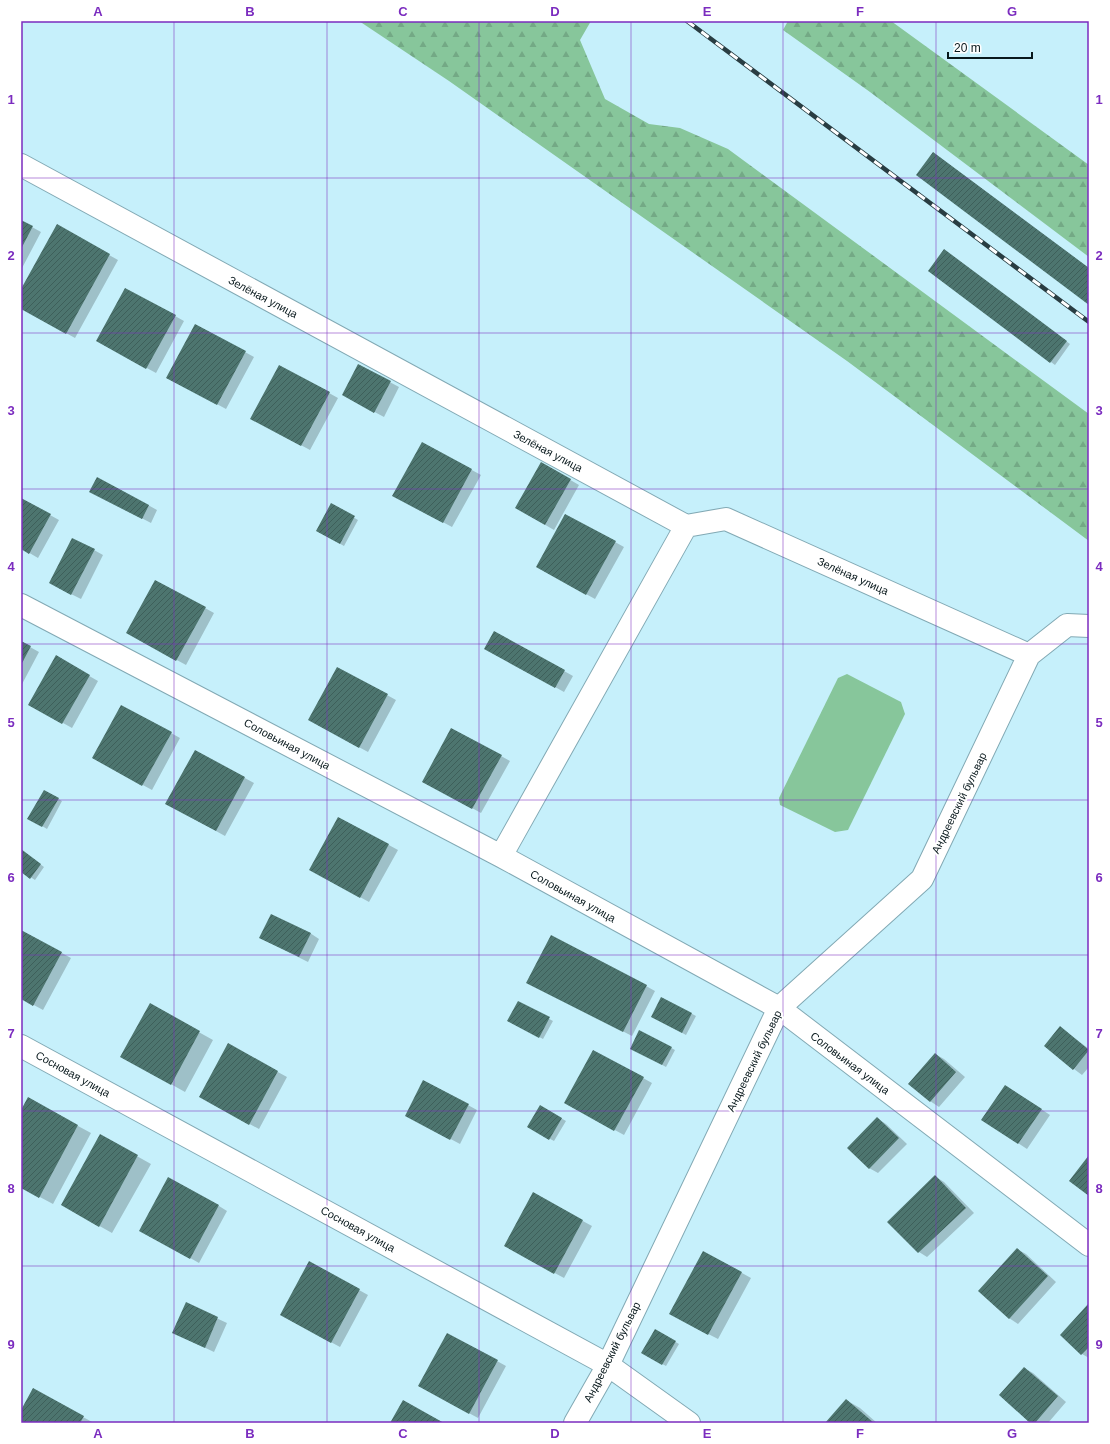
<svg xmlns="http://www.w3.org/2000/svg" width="1110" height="1444" font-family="Helvetica,sans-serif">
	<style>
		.green { fill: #87c69b }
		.forest { fill: url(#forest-firs) }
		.shadow { fill: #0003 }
		.building { fill: url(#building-hatch) }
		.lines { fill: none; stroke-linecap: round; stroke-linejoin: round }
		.street-casing { stroke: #82a9b4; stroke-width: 24 }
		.street { stroke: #fff; stroke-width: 22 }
		.rail-casing { stroke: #293d42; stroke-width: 4.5 }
		.rail { stroke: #fff; stroke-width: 3; stroke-dasharray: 9; stroke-linecap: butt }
		.grid { fill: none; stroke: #7b2cbf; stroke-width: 1; stroke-opacity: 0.55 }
		.labels { text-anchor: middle; stroke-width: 4; stroke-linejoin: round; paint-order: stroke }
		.street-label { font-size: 11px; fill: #08181c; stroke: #fff }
		.neatline { fill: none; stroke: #7b2cbf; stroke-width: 1.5 }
		.grid-label { font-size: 13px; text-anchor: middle; font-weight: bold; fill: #7b2cbf }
	</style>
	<defs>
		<pattern id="forest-firs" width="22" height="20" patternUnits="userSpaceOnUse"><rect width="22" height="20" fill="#87c69b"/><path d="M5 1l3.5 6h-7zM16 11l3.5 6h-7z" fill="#73a985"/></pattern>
		<pattern id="building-hatch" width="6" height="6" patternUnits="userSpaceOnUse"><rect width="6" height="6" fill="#4d756f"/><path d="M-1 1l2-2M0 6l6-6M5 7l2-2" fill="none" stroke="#3e5f5a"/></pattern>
	</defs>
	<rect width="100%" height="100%" fill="#c6f0fb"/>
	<path class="green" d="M 847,674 L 901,702 L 905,714 L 848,830 L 835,832 L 780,805 L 779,798 L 838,678 Z"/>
	<path class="forest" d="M 359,21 L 591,21 L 580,40 L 605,99 L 649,124 L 680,128 L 728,149 L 1089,414 L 1089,541 L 847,361 L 449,81 Z
		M 788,21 L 891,21 L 1089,165 L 1089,257 L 870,92 L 783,30 Z"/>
	<path class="shadow" d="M 934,153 L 1089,268 L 1089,303 Z
		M 21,221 L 41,232 L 21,270 Z
		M 57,226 L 118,260 L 75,338 L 21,308 L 21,291 Z
		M 948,253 L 1070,344 L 1055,365 L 929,271 Z
		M 175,316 L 184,321 L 156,373 L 97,341 Z
		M 196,325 L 254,357 L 226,409 L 176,382 Z
		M 358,365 L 399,387 L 384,417 L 352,400 Z
		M 329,393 L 338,398 L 310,450 L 260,423 Z
		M 422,443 L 481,475 L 452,527 L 403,501 Z
		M 541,463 L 579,485 L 554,530 L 516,508 Z
		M 99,496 L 148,505 L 157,510 L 151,523 Z
		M 21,499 L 59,520 L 38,558 L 21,548 Z
		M 332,505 L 358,520 L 344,546 L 317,531 Z
		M 615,542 L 624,547 L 595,599 L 537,567 Z
		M 94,550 L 103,555 L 81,599 L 59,588 Z
		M 205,608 L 214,613 L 186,665 L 127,633 Z
		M 494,632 L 573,676 L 564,692 L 485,648 Z
		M 21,642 L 39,652 L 21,686 Z
		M 56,657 L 98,681 L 72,728 L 29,704 Z
		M 387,695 L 396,700 L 368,752 L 318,725 Z
		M 171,733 L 180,738 L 152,790 L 93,758 Z
		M 195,751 L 254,783 L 225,836 L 176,809 Z
		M 501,756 L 510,761 L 481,813 L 432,786 Z
		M 44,791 L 62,801 L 47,829 L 29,818 Z
		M 339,818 L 398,850 L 369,902 L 311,870 Z
		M 21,850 L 44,867 L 35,880 L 21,871 Z
		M 21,931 L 71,958 L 43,1010 L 21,998 Z
		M 310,933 L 319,939 L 308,962 L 260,938 Z
		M 646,986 L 655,991 L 632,1036 L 537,987 Z
		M 662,998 L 696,1016 L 686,1035 L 652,1017 Z
		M 518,1002 L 553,1021 L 543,1039 L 509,1021 Z
		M 150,1005 L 213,1040 L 185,1092 L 135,1064 Z
		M 1060,1027 L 1089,1049 L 1089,1067 L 1082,1075 L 1074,1069 L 1045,1045 Z
		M 640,1031 L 675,1050 L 666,1067 L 631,1048 Z
		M 228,1045 L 287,1077 L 259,1129 L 209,1102 Z
		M 935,1054 L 944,1059 L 965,1077 L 939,1107 L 930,1101 Z
		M 643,1078 L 652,1083 L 624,1135 L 565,1103 Z
		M 424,1081 L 477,1110 L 460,1144 L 415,1120 Z
		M 1006,1086 L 1050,1115 L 1027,1149 L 982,1119 Z
		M 28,1099 L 91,1133 L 53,1204 L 21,1187 L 21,1112 Z
		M 540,1106 L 566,1121 L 554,1141 L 528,1127 Z
		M 877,1118 L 886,1124 L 907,1144 L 878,1173 L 869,1168 Z
		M 101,1136 L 151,1164 L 112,1233 L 62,1205 Z
		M 936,1177 L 944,1182 L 974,1213 L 927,1257 L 919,1252 Z
		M 533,1194 L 592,1226 L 564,1278 L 514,1251 Z
		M 219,1206 L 227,1211 L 199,1263 L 141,1230 Z
		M 1017,1249 L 1026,1254 L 1056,1282 L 1018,1324 L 1009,1318 Z
		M 704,1252 L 751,1278 L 718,1339 L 679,1319 Z
		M 310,1263 L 368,1295 L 340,1347 L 290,1320 Z
		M 186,1304 L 227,1323 L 214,1352 L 174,1333 Z
		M 1089,1305 L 1089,1358 L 1082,1354 L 1061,1335 Z
		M 655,1330 L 679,1344 L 666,1366 L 642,1353 Z
		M 497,1361 L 506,1366 L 478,1418 L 419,1386 Z
		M 1024,1368 L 1033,1373 L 1066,1402 L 1048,1423 L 1032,1423 Z
		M 846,1400 L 860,1408 L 877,1423 L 826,1423 Z
		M 21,1412 L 83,1417 L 94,1423 L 21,1423 Z"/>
	<path class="building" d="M 933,152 L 1089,268 L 1089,305 L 916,175 Z
		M 21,220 L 33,226 L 21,249 Z
		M 57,224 L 110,254 L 66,334 L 21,309 L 21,289 Z
		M 944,249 L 1067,341 L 1050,363 L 928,271 Z
		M 125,288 L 176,315 L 146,369 L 96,341 Z
		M 195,324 L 246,351 L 217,405 L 166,378 Z
		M 358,364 L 391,381 L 374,413 L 342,395 Z
		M 279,365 L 330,392 L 301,446 L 250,419 Z
		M 422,442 L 472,469 L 443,523 L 392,496 Z
		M 541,462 L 571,479 L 545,525 L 515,508 Z
		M 97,477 L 149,505 L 142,519 L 89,492 Z
		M 21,498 L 51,514 L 29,554 L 21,549 Z
		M 331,503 L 355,516 L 340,544 L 316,531 Z
		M 565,514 L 616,541 L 586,595 L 536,567 Z
		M 72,538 L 95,549 L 71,595 L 49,583 Z
		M 155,580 L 206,607 L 176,661 L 126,633 Z
		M 494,631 L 565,670 L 555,688 L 484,649 Z
		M 21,641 L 31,646 L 21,665 Z
		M 56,655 L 90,675 L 62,724 L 28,705 Z
		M 337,667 L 388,694 L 359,748 L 308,720 Z
		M 121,705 L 172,732 L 142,786 L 92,758 Z
		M 451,728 L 502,755 L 472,809 L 422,782 Z
		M 195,750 L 245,777 L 216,831 L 165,804 Z
		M 44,790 L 59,798 L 42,827 L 27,819 Z
		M 338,817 L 389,844 L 360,898 L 309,870 Z
		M 21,849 L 41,864 L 30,879 L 21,872 Z
		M 271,914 L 311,933 L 299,957 L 259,938 Z
		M 21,930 L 62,952 L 33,1006 L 21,999 Z
		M 551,935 L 647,985 L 623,1032 L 526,983 Z
		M 661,997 L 692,1013 L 682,1033 L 651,1017 Z
		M 518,1001 L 550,1017 L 539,1038 L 507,1021 Z
		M 150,1003 L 200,1031 L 171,1085 L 120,1057 Z
		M 1060,1026 L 1089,1050 L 1073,1070 L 1044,1046 Z
		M 639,1030 L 672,1047 L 662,1065 L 630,1049 Z
		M 228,1043 L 278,1071 L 249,1125 L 199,1097 Z
		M 593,1050 L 644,1077 L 614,1131 L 564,1103 Z
		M 935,1053 L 956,1072 L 930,1102 L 908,1084 Z
		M 423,1080 L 469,1104 L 450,1140 L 405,1116 Z
		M 1005,1085 L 1042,1109 L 1018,1144 L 981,1120 Z
		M 28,1097 L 78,1125 L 39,1198 L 21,1188 L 21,1110 Z
		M 540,1105 L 562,1118 L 549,1140 L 527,1127 Z
		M 877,1117 L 899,1138 L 869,1169 L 847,1148 Z
		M 100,1134 L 138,1155 L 99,1227 L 61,1205 Z
		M 1089,1155 L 1089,1196 L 1069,1181 Z
		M 935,1175 L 966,1208 L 918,1253 L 887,1222 Z
		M 168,1177 L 219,1205 L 190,1259 L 139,1231 Z
		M 533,1192 L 583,1220 L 554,1274 L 504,1246 Z
		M 1017,1248 L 1048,1276 L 1009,1319 L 978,1291 Z
		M 703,1251 L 742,1272 L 708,1335 L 669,1314 Z
		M 309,1261 L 360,1289 L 331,1343 L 280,1315 Z
		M 186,1302 L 218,1317 L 205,1348 L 172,1333 Z
		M 1089,1303 L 1089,1347 L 1081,1355 L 1060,1335 Z
		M 655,1329 L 676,1341 L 662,1365 L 641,1353 Z
		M 447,1333 L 498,1360 L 469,1414 L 418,1386 Z
		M 1024,1367 L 1058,1396 L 1035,1423 L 1030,1423 L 999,1395 Z
		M 33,1388 L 84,1416 L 80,1423 L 21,1423 L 21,1410 Z
		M 846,1399 L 874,1423 L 825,1423 Z
		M 403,1400 L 444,1423 L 390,1423 Z"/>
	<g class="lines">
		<defs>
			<path id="street" d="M 21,165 L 686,526 L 726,519 L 1029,655 L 1067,625 L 1089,626
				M 21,605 L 501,856 L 779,1008 L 1089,1245
				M 501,856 L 686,526
				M 21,1046 L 608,1365 L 689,1423
				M 575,1423 L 608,1365 L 779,1008 L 922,879 L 1029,655"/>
		</defs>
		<use href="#street" class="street-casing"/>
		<use href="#street" class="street"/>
		<defs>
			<path id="rail" d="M 687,21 L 1089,322"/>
		</defs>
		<use href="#rail" class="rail-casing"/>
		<use href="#rail" class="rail"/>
	</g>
	<path class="grid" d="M 174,21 L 174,1423M 327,21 L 327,1423M 479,21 L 479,1423M 631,21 L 631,1423M 783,21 L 783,1423M 936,21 L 936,1423M 21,178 L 1089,178M 21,333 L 1089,333M 21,489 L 1089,489M 21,644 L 1089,644M 21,800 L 1089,800M 21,955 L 1089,955M 21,1111 L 1089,1111M 21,1266 L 1089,1266"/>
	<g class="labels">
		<g class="street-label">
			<text transform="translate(263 297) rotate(28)" y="4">Зелёная улица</text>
			<text transform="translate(548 451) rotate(28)" y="4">Зелёная улица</text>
			<text transform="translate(853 576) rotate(24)" y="4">Зелёная улица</text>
			<text transform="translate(287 744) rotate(28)" y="4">Соловьиная улица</text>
			<text transform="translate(959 803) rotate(-64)" y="4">Андреевский бульвар</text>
			<text transform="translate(573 896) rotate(29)" y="4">Соловьиная улица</text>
			<text transform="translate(754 1061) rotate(-64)" y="4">Андреевский бульвар</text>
			<text transform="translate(850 1063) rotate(37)" y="4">Соловьиная улица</text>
			<text transform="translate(73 1074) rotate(29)" y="4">Сосновая улица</text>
			<text transform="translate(358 1229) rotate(29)" y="4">Сосновая улица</text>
			<text transform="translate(612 1352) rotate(-63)" y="4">Андреевский бульвар</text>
		</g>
	</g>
	<rect width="1110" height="1444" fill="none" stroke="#ffffff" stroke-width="44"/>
	<path d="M948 52v6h84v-6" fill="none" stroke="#08181c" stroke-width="2"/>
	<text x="954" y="52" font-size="12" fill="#08181c" stroke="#ffffff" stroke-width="3" paint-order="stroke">20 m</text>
	<rect x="22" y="22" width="1066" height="1400" class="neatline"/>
	<g class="grid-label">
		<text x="98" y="16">A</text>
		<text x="250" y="16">B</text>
		<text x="403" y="16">C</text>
		<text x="555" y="16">D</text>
		<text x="707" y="16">E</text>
		<text x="860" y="16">F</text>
		<text x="1012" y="16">G</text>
		<text x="11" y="104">1</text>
		<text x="1099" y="104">1</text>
		<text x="11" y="260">2</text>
		<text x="1099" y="260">2</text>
		<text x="11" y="415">3</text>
		<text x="1099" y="415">3</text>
		<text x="11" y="571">4</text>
		<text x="1099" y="571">4</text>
		<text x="11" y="727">5</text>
		<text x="1099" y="727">5</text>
		<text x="11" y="882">6</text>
		<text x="1099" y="882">6</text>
		<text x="11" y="1038">7</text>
		<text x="1099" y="1038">7</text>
		<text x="11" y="1193">8</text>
		<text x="1099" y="1193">8</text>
		<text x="11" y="1349">9</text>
		<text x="1099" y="1349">9</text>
		<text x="98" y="1438">A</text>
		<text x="250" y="1438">B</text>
		<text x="403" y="1438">C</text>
		<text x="555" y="1438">D</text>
		<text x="707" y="1438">E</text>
		<text x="860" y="1438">F</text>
		<text x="1012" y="1438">G</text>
	</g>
</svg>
